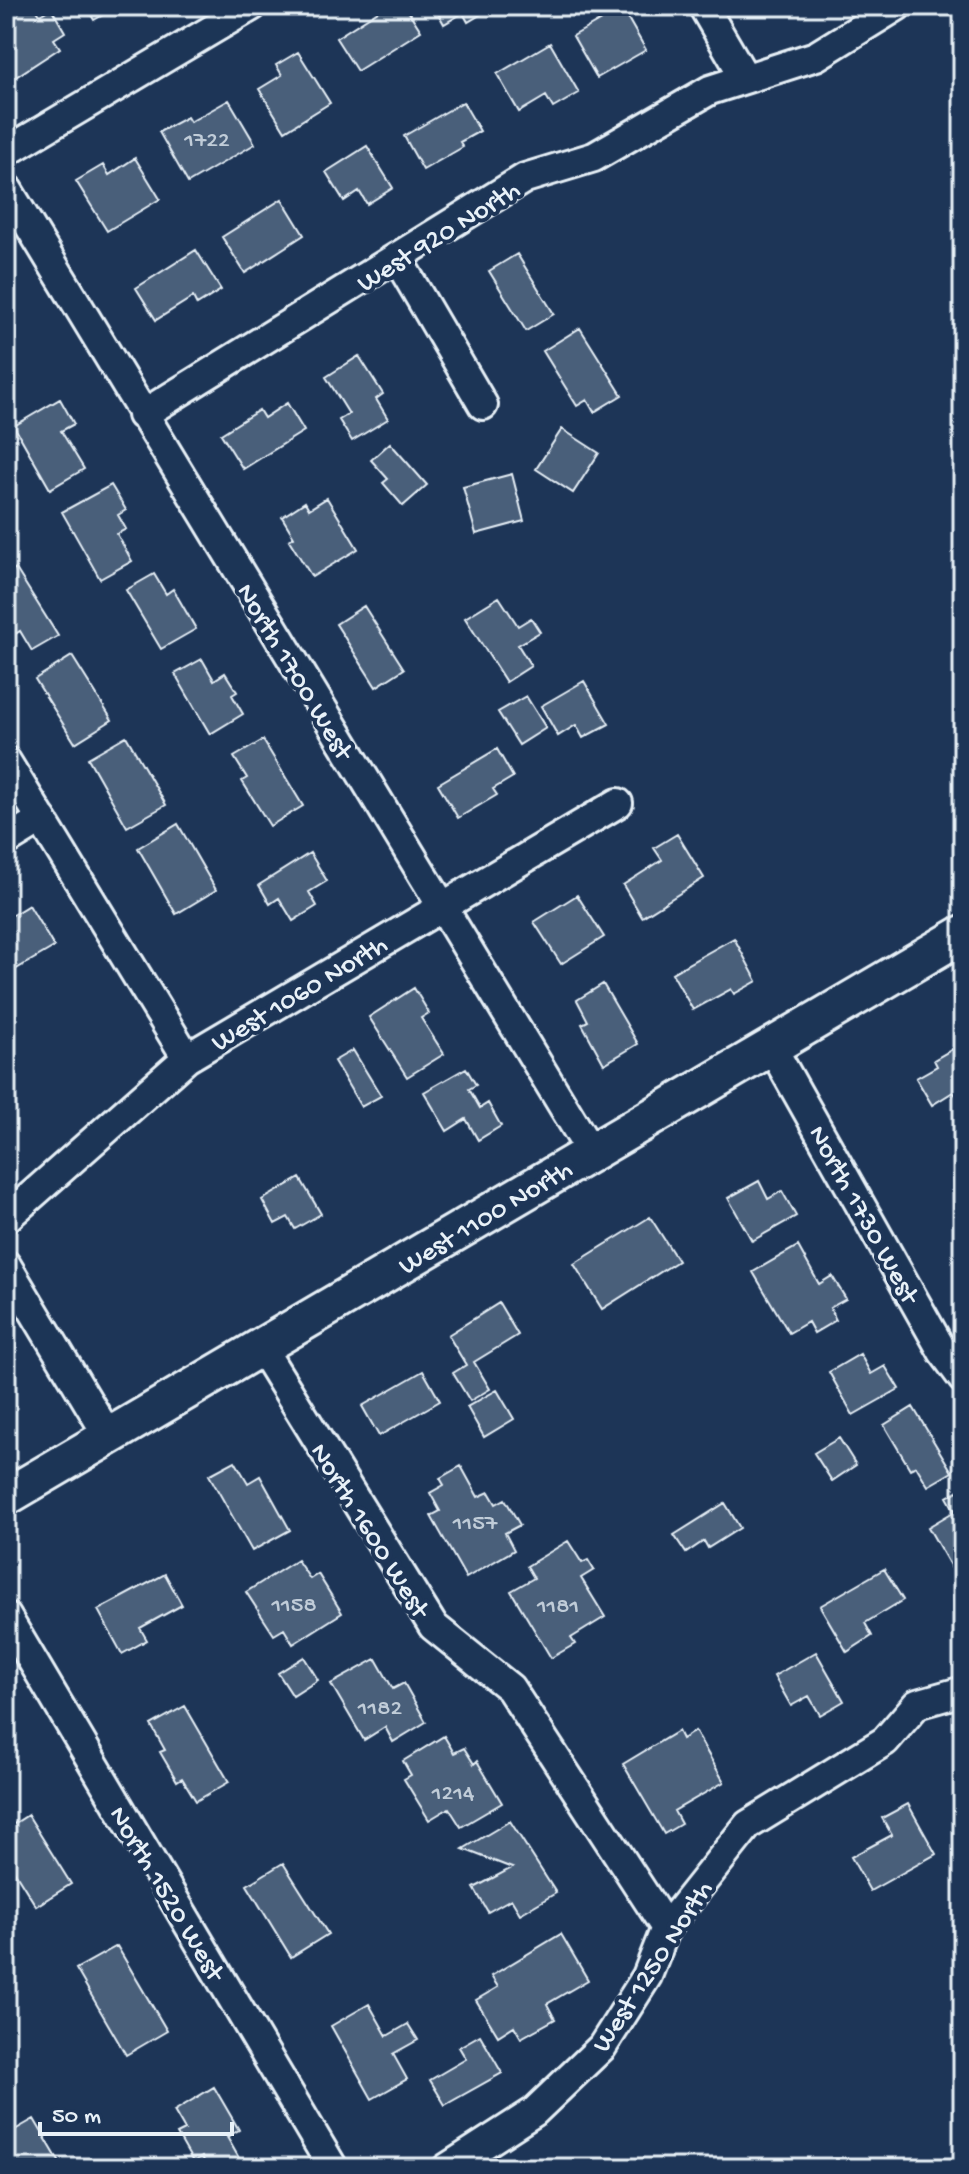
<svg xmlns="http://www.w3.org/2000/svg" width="969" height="2174" font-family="'Gochi Hand',sans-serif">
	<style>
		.building { fill: #495e7a; stroke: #e8f1f8; stroke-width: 2 }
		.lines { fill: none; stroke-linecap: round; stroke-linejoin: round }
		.minor-casing { stroke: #e8f1f8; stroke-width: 34 }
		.major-casing { stroke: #e8f1f8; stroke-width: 42 }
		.minor { stroke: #1d3557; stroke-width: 28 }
		.major { stroke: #1d3557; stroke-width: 36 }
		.labels { text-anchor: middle; stroke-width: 8; stroke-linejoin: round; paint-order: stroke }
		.number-label { font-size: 24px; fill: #c0ccd8 }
		.street-label { font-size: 28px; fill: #e8f1f8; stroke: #1d3557 }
	</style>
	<rect width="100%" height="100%" fill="#1d3557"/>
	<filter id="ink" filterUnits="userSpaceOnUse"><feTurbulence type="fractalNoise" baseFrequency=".0125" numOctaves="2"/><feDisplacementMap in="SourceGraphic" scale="16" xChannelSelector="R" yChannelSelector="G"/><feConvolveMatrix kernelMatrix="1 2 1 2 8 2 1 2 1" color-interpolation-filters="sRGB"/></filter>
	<g filter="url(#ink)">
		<path class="building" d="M 6,6 L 34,6 L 40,15 L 51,8 L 65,32 L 54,39 L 60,48 L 14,78 L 6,66 Z
			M 86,6 L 119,6 L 94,20 Z
			M 386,6 L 405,6 L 421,31 L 357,71 L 336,38 Z
			M 434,6 L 493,6 L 493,7 L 468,22 L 463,13 L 444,24 Z
			M 622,8 L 646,50 L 597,78 L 573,36 Z
			M 550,43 L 579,93 L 553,108 L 546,96 L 519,112 L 497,74 Z
			M 298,52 L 330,103 L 285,131 L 259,89 L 282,75 L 276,65 Z
			M 229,100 L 255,144 L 188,183 L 159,132 L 187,117 L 190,122 Z
			M 463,102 L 480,131 L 460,142 L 463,147 L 423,170 L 404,136 Z
			M 367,146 L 393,188 L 367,204 L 359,191 L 344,201 L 326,172 Z
			M 135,158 L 160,199 L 107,231 L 76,181 L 103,165 L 109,175 Z
			M 282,199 L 304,235 L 245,273 L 222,237 Z
			M 196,250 L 221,290 L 197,305 L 193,297 L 156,320 L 136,288 Z
			M 517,254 L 554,314 L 526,331 L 489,271 Z
			M 580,328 L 622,395 L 594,412 L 587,400 L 577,406 L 543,351 Z
			M 359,356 L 383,394 L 376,399 L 388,419 L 352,441 L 339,420 L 349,414 L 326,377 Z
			M 60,399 L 74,424 L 61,431 L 84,469 L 50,489 L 14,426 Z
			M 287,403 L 304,431 L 243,469 L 221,434 L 259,410 L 264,418 Z
			M 562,429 L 599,453 L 573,493 L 536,469 Z
			M 390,443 L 427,485 L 403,506 L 383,483 L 388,479 L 371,460 Z
			M 512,474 L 524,521 L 476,534 L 463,487 Z
			M 111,485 L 126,510 L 118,515 L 126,529 L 117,534 L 132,561 L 100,579 L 62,512 Z
			M 327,498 L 358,549 L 312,577 L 289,540 L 294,537 L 282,517 L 305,502 L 309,509 Z
			M 16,569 L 58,636 L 32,651 L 20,631 L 9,638 L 6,632 L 6,576 Z
			M 154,574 L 166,594 L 173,589 L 196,629 L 161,649 L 126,590 Z
			M 499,597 L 518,626 L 531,618 L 540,632 L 518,645 L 531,666 L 506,682 L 465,618 Z
			M 364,606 L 404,669 L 376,687 L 336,624 Z
			M 72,656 L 112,720 L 75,743 L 35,679 Z
			M 202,659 L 214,680 L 225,673 L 237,692 L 232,695 L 243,714 L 210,734 L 175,674 Z
			M 584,681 L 609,724 L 583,738 L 576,725 L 558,736 L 541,706 Z
			M 526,696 L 546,728 L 519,745 L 498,712 Z
			M 126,736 L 166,805 L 127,827 L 88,758 Z
			M 263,740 L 303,806 L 270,826 L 242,781 L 247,778 L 234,757 Z
			M 497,749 L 513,777 L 493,789 L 497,795 L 458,818 L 438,784 Z
			M 178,824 L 216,890 L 176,914 L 138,848 Z
			M 677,834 L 704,878 L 642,917 L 623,885 L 662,860 L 654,848 Z
			M 310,853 L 327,881 L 309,892 L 317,906 L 293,921 L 279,898 L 270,904 L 259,885 Z
			M 577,895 L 604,937 L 561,964 L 534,922 Z
			M 29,905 L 54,947 L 6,975 L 6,919 Z
			M 734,938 L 757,981 L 734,994 L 731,989 L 693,1010 L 672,973 Z
			M 603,984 L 638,1044 L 604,1064 L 582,1024 L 588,1021 L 577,1000 Z
			M 414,988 L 429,1013 L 421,1018 L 444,1054 L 407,1077 L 369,1017 Z
			M 963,1043 L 963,1103 L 953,1092 L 932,1105 L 916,1078 L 937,1066 L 934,1060 Z
			M 353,1050 L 381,1096 L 361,1107 L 334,1061 Z
			M 466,1068 L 476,1085 L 469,1089 L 480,1108 L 488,1103 L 501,1126 L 478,1140 L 466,1119 L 447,1131 L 424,1092 Z
			M 300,1178 L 321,1214 L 295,1229 L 288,1217 L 275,1224 L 262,1200 Z
			M 759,1181 L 768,1199 L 782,1191 L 796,1216 L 752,1241 L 728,1198 Z
			M 650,1217 L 678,1261 L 602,1309 L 574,1264 Z
			M 798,1246 L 819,1284 L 832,1276 L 846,1299 L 830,1308 L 836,1320 L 814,1333 L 808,1322 L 789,1333 L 753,1272 Z
			M 499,1303 L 518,1335 L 474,1362 L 490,1389 L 470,1401 L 453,1373 L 466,1365 L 448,1335 Z
			M 860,1354 L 871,1374 L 885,1366 L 899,1389 L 853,1415 L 829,1372 Z
			M 423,1371 L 440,1401 L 379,1436 L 362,1406 Z
			M 497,1390 L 514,1419 L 484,1437 L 467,1407 Z
			M 913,1407 L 952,1472 L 928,1486 L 916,1466 L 910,1469 L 884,1425 Z
			M 839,1438 L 856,1465 L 832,1481 L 814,1453 Z
			M 235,1461 L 248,1483 L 260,1476 L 290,1530 L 252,1551 L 209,1475 Z
			M 461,1466 L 478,1497 L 489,1492 L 496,1504 L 505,1499 L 520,1525 L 505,1533 L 514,1550 L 466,1578 L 431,1516 L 440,1511 L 430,1493 L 444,1485 L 440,1478 Z
			M 963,1488 L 963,1588 L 928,1527 L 955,1511 L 947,1497 Z
			M 725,1503 L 740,1528 L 708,1548 L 704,1541 L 686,1553 L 674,1535 Z
			M 568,1541 L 582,1563 L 588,1560 L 594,1570 L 581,1578 L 605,1617 L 571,1638 L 575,1644 L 551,1658 L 511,1591 L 534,1578 L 527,1566 Z
			M 297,1560 L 310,1579 L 318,1574 L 342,1613 L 293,1644 L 284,1629 L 274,1635 L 246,1592 Z
			M 884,1569 L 903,1600 L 865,1623 L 872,1636 L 847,1652 L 820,1606 Z
			M 165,1574 L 182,1605 L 140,1628 L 147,1640 L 122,1654 L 98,1610 Z
			M 816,1652 L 844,1701 L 820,1715 L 809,1696 L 791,1706 L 774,1676 Z
			M 304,1657 L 318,1680 L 293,1696 L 278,1673 Z
			M 376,1659 L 393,1689 L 404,1683 L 426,1722 L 393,1742 L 385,1727 L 364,1740 L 331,1684 Z
			M 185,1706 L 229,1782 L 196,1801 L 182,1778 L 177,1781 L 160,1752 L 165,1750 L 151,1725 Z
			M 678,1731 L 682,1739 L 695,1731 L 724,1782 L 674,1811 L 681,1824 L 664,1834 L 623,1764 Z
			M 444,1736 L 454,1753 L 464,1748 L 474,1764 L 477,1761 L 502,1803 L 461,1827 L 449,1808 L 429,1820 L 404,1779 L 411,1775 L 403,1761 Z
			M 908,1804 L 936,1854 L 870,1891 L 851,1857 L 892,1835 L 882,1818 Z
			M 28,1815 L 71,1884 L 36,1906 L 6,1858 L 6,1829 Z
			M 510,1821 L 556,1893 L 520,1914 L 511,1899 L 488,1912 L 474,1888 L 512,1868 L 463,1849 Z
			M 283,1863 L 328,1934 L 291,1957 L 247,1885 Z
			M 561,1934 L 588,1980 L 547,2004 L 555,2019 L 521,2038 L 514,2026 L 498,2036 L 476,2000 L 498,1987 L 491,1976 Z
			M 117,1946 L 167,2031 L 126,2055 L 76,1969 Z
			M 369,2004 L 387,2036 L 408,2024 L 418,2040 L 393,2054 L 407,2079 L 372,2099 L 331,2026 Z
			M 480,2035 L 502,2073 L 445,2105 L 430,2080 L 466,2059 L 459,2047 Z
			M 214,2087 L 239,2130 L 227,2137 L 243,2165 L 237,2168 L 208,2168 L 202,2157 L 193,2162 L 177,2134 L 185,2130 L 174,2111 Z
			M 34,2119 L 63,2168 L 6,2168 L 6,2135 Z"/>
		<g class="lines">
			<defs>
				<path id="minor" d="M 703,6 L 745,78
					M 6,152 L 252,6
					M 6,187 L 591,1152
					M 397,258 L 483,405
					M 142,415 L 525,178 L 594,157 L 710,90 L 816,56 L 897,6
					M 6,761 L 187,1058
					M 6,841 L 42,819
					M 771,1046 L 943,1352 L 963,1379
					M 6,1218 L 187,1058 L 618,803
					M 6,1265 L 109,1437
					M 262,1349 L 433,1626 L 510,1688 L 666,1928
					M 6,1616 L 333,2168
					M 447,2168 L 534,2112 L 602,2047 L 647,1976 L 666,1928 L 748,1825 L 885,1741 L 917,1704 L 963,1691"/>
				<path id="major" d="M 6,1497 L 963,934"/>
			</defs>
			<use href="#minor" class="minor-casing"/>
			<use href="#major" class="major-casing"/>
			<use href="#minor" class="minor"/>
			<use href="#major" class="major"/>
		</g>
	</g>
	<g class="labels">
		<g class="number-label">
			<text x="207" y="146">1722</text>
			<text x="475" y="1529">1157</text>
			<text x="294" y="1611">1158</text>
			<text x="558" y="1612">1181</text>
			<text x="380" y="1714">1182</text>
			<text x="453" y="1799">1214</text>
		</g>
		<g class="street-label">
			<text transform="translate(437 234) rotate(-32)" y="10">West 920 North</text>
			<text transform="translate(297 670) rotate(59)" y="10">North 1700 West</text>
			<text transform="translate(298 991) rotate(-31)" y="10">West 1060 North</text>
			<text transform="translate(866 1213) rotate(61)" y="10">North 1730 West</text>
			<text transform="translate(484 1215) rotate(-31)" y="10">West 1100 North</text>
			<text transform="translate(372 1529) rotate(58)" y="10">North 1600 West</text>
			<text transform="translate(169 1892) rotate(59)" y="10">North 1520 West</text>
			<text transform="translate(650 1965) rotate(-57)" y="10">West 1250 North</text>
		</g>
	</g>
	<rect width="969" height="2174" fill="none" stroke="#1d3557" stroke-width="32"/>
	<rect x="16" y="16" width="937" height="2142" fill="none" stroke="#e8f1f8" stroke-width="3" filter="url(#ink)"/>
	<path d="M40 2122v12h192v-12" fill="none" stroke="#e8f1f8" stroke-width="4"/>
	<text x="52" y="2122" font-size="24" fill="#e8f1f8" stroke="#1d3557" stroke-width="6" paint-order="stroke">50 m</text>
</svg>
